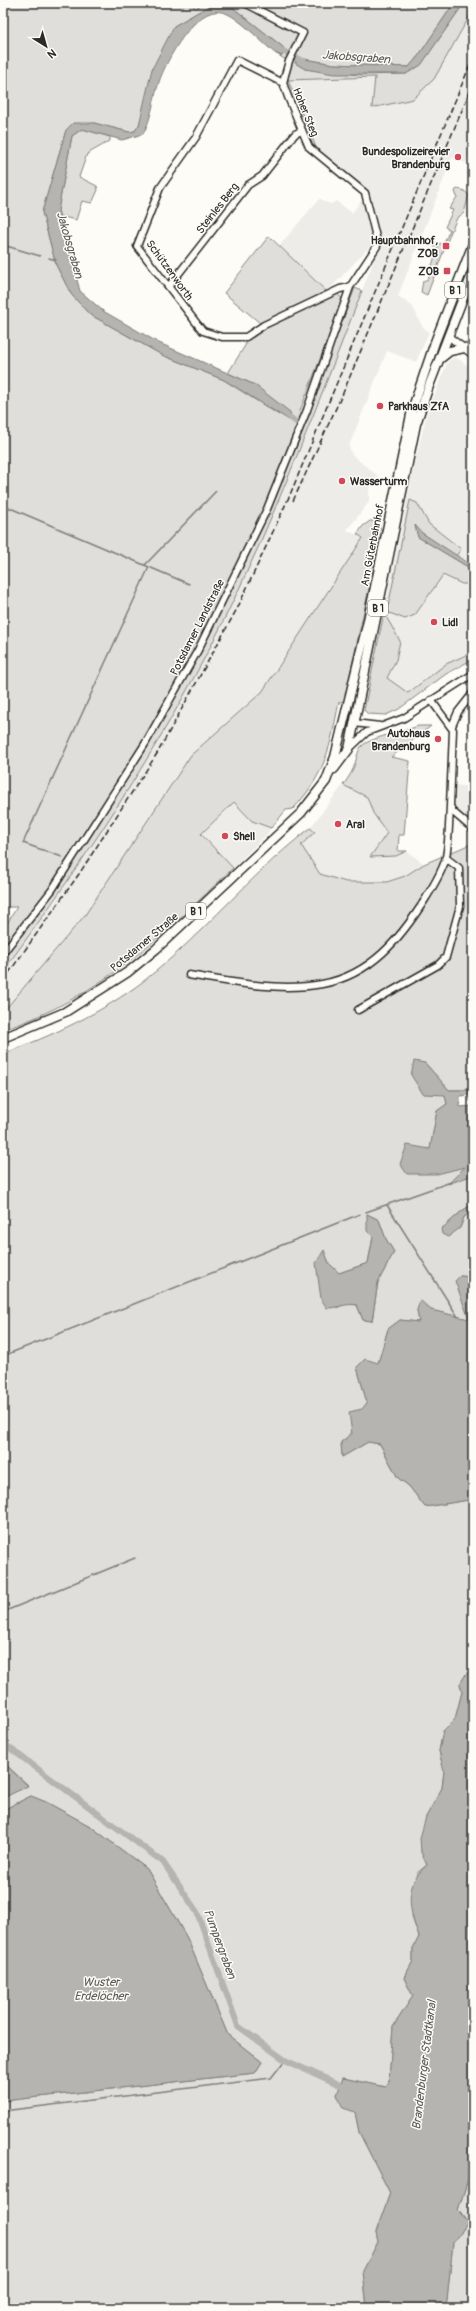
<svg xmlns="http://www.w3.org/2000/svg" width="476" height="2311" font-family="Pangolin,sans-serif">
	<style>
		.built { fill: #edece8 }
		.green { fill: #dfdeda; stroke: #858482; fill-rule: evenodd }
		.water { fill: #b5b4b1; stroke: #7e7d7b }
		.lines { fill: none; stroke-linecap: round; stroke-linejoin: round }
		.stream { stroke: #7e7d7b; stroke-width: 1.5 }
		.canal { stroke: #b5b4b1; stroke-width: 6 }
		.minor-casing { stroke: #2b2b2b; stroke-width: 9 }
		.major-casing { stroke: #2b2b2b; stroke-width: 11 }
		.minor { stroke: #fdfcf7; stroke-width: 6 }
		.major { stroke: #fdfcf7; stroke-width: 8 }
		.rail { stroke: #2b2b2b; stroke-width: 1.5; stroke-dasharray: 6 3; stroke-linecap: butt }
		.poi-dot { fill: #d1495b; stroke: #fdfcf7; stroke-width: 1.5 }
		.labels { text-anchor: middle; stroke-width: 3; stroke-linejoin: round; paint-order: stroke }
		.shield { fill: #fdfcf7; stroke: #6a6a68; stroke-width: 1 }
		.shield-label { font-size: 10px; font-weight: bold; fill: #2b2b2b }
		.street-label { font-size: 11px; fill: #2b2b2b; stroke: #fdfcf7 }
		.poi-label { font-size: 11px; font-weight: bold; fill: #2b2b2b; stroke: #fdfcf7; text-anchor: start }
		.water-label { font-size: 12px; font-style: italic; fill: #5b5b5a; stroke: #fdfcf7 }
	</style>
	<rect width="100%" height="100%" fill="#fdfcf7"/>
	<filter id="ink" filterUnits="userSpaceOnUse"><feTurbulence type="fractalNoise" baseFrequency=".025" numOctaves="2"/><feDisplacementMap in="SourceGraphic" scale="8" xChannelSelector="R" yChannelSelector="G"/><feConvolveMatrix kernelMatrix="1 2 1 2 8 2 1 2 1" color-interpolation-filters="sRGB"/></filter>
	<g filter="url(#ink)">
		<path class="built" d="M 473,10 L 473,145 L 466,163 L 452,158 L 398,296 L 413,307 L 422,326 L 429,332 L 416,362 L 387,351 L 349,446 L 352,455 L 378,476 L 369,489 L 369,502 L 347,530 L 363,538 L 262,692 L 191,755 L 85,915 L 3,1012 L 3,971 L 56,900 L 141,769 L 218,631 L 247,572 L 298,454 L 381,242 L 368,193 L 318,152 L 287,80 L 376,77 L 372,108 L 456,39 Z
			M 364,197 L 374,242 L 327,292 L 279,246 L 320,198 L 324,202 L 332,204 L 336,201 L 352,213 Z
			M 454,357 L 460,360 L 473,370 L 473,566 L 456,556 L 461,549 L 429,524 L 417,504 L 415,615 L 443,575 L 462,584 L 473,584 L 473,652 L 446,664 L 408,693 L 387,678 L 396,660 L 400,641 L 384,613 L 414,464 L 427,414 L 447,363 Z
			M 343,785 L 367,797 L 373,813 L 387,833 L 370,857 L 396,856 L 407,851 L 424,864 L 405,876 L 387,882 L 346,882 L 320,874 L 301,845 L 315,832 L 310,828 Z
			M 454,785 L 473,787 L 473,833 L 454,817 Z
			M 234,802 L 252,821 L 271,828 L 268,833 L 233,868 L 201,834 Z"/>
		<path class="green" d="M 3,3 L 197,3 L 193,5 L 195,8 L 206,3 L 214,3 L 174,26 L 139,125 L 135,131 L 129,132 L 94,123 L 66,130 L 42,212 L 56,265 L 71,294 L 89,314 L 162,355 L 224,380 L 279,415 L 255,385 L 228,373 L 246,344 L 242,341 L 266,325 L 338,294 L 343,300 L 298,416 L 305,419 L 355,288 L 362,291 C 317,405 274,521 219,630 C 158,750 83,863 3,971 L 3,930 L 17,907 L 3,907 Z
			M 227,3 L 454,3 L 419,55 L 409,67 L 334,64 L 298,58 L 295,63 L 305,69 L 359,75 L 406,74 L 421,65 L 464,3 L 473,3 L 473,10 L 434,79 L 413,99 L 372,108 L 375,77 L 288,80 L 318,152 L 305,133 L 287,87 L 286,60 L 275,53 L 282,56 L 283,47 Z
			M 82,129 L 110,137 L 110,141 L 87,154 L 79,177 L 97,186 L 98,190 L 92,203 L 82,201 L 76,220 L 59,216 L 58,210 L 72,136 Z
			M 457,189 L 463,190 L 469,195 L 464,213 L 457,218 L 450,234 L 427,295 L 421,292 L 423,281 L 428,279 L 438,246 L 434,247 L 436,242 L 440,244 L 444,242 L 450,230 L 445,227 L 453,210 L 449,209 L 457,197 L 455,191 Z
			M 269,236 L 327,292 L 260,323 L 224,293 Z
			M 410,500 L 417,503 L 429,524 L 461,549 L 456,556 L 422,533 L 415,526 L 418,537 L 473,570 L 473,584 L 462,584 L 443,575 L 415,615 L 405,619 L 387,612 Z
			M 370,521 L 376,521 L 382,530 L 344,701 L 339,702 C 330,747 326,774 293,809 L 286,810 L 271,828 L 252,821 L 234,802 L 201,834 L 233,868 C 161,937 100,997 3,1030 L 3,1012 L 85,915 L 191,755 L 262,692 L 363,538 L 357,534 L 363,526 Z
			M 384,613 L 400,641 L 396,660 L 387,678 L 408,693 L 446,664 L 473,652 L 473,659 L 446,674 L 399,709 L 386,715 L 368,714 L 364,710 Z
			M 418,726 L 431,726 L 391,757 L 410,761 L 404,835 L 399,835 L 398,851 L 407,851 L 396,856 L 370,857 L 387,833 L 373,813 L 367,797 L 343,785 C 347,780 351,774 353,769 C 356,762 357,754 360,748 C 368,737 404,732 418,726 Z
			M 310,828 L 315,832 L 301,845 L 320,874 L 346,882 L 387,882 L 405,876 L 424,864 L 473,843 L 473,1090 L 449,1090 L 425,1063 L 445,1095 L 447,1104 L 437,1111 L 430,1149 L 459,1168 L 466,1167 L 449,1183 L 473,1175 L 473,1205 C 463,1207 450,1223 441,1229 L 460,1228 L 464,1217 L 473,1211 L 473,1277 L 460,1276 L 470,1320 L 431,1310 L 417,1310 L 419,1322 L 400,1320 L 388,1329 L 378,1364 L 357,1367 L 367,1403 C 355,1419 359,1429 341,1442 L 342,1457 L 368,1442 L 380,1444 L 398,1478 L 409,1486 L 425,1507 L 469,1500 L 473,1496 L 473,1669 L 466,1674 L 460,1684 L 462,1692 L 455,1719 L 443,1731 L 439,1751 L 444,1771 L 442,1788 L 426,1817 L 421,1852 L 427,1865 L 418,1872 L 412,1917 L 419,1937 L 413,1948 L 413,1961 L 404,1978 L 413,1996 L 393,2027 L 389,2081 L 385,2087 L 343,2078 L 337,2095 L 355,2112 L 359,2132 L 390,2193 L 376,2232 L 378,2242 L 363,2271 L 367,2307 L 3,2308 L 3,2101 L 255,2073 L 262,2062 L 228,2035 L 187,1938 L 147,1869 L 90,1826 L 46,1802 L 31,1796 L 3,1810 L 3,1798 L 28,1785 L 3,1762 L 3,1054 C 53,1035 102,1013 145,980 C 186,948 222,908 260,872 C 276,856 293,842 310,828 ZM 367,1214 L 379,1220 L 386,1239 L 394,1252 L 378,1282 L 372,1321 L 363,1320 L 357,1305 L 346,1303 L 337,1308 L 324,1251 L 329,1263 L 339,1273 L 368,1263 L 373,1237 Z
			M 473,2164 L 473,2308 L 444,2308 L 447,2300 L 453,2242 L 468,2223 L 458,2210 Z"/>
		<path class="water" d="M 214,3 L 227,3 L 283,47 L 286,51 L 282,56 L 275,53 C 262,43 237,15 222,12 C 195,6 166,61 159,82 C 153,100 152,118 143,134 L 122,140 L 82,129 L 72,136 L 58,210 L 80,291 L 103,311 L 159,343 L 255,385 L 290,412 L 292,419 L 289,420 L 224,380 L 162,355 L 89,314 L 71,294 L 56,265 L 42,212 L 66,130 L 73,123 L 94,123 L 129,132 L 135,131 L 139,125 L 152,69 L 174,26 Z
			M 454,3 L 464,3 L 421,65 L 406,74 L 334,74 L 305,69 L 295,63 L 298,58 L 334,64 L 409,67 L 419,55 Z
			M 415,525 L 422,533 L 473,566 L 473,570 L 418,537 Z
			M 414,1061 L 425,1063 L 449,1090 L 473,1090 L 473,1095 L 460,1096 L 459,1107 L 473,1106 L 473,1117 L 467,1126 L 473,1139 L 473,1175 L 448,1184 L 465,1167 L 437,1174 L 407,1174 L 400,1164 L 407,1145 L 430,1149 L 437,1111 L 447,1104 L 445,1095 L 423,1094 L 411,1075 Z
			M 473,1205 L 473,1211 L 464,1217 L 460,1228 L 448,1237 L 442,1234 L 441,1229 C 450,1223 464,1207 473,1205 Z
			M 367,1214 L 379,1220 L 386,1239 L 394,1252 L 378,1282 L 372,1321 L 363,1320 L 357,1305 C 346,1303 338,1308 327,1308 L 321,1299 L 316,1263 L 324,1250 L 329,1263 L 339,1273 L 368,1263 L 373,1237 L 367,1231 Z
			M 460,1276 L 473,1277 L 473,1496 L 469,1500 L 425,1507 L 409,1486 L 398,1478 L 380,1444 L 368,1442 L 342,1457 L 341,1442 L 352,1434 L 349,1412 L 362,1409 L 367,1403 L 357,1367 L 365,1359 L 378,1363 L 388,1329 L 400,1320 L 419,1322 L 417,1310 L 420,1300 L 431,1310 L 469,1319 L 455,1281 Z
			M 473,1669 L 473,2164 L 458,2210 L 468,2223 L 453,2242 L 447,2300 L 444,2308 L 344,2308 L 367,2307 L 363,2271 L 378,2242 L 376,2232 L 390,2193 L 359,2132 L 355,2112 L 343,2108 L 337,2095 L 343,2078 L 385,2087 L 389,2081 L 393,2027 L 413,1996 L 404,1978 L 413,1961 L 413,1948 L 419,1937 C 409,1910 403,1885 427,1865 L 421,1852 L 420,1838 L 426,1817 L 442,1788 L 444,1771 L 439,1751 L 443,1731 L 455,1719 L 462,1692 L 460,1684 L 466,1674 Z
			M 3,1762 L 28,1786 L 3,1798 Z
			M 31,1796 L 46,1802 L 90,1826 L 147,1869 L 187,1938 L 228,2035 L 262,2062 L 255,2073 L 3,2101 L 3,1810 Z"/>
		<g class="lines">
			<path class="stream" d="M 3,245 L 40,256
				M 49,258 L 56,260
				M 3,505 L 189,584
				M 145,565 L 216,491
				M 62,857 L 23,843 L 149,567
				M 387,1205 L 458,1317
				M 366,1212 L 451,1182
				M 3,1356 L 360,1214
				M 3,1612 L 135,1558
				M 3,2111 L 271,2078 L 285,2060"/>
			<path class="canal" d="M 277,48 L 305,62
				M 287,415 L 296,422
				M 3,1743 L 163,1862 L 197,1912 L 238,2026 L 285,2060 L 340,2085"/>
			<defs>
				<path id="minor" d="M 283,83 L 237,60 L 196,137 L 160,188 L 137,246 L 198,325 L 203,331 L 222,337 L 246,337 L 264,325 L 340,289 L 350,287
					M 169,286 L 248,185 L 262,176 L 295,134 L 301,131
					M 448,336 L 473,355
					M 431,700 L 453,730 L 450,806 L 453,812 L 473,829
					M 354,723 L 380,726
					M 452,726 L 458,712 L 473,693
					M 350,748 L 367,732 L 404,718 L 473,674
					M 3,953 L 52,890 L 145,744 L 198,650 L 267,509 L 307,410 L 350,287 L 377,246 L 377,241 L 365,193 L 309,147 L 288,97 L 283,83 L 285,75 L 289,61 L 303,33 L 245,3
					M 189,975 C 231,982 279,992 322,984 C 371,975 401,938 426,898 C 433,886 443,871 446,857 C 449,841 449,823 450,806
					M 358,1010 L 438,965 L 446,957 L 460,906 L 459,868 L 446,858"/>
				<path id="major" d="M 440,359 L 450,351 L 464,348
					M 334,769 L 349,749 L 416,424 L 429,386 L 473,272
					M 3,1038 L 65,1012 L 128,972 L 156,949 L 301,813 L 326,781 L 335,757 L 367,625 L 412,410 L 435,342 L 473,244"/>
			</defs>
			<use href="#minor" class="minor-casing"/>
			<use href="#major" class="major-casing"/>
			<use href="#minor" class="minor"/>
			<use href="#major" class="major"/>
			<path class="rail" d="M 293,501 L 343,393 L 473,84
				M 3,981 L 79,874 L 158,752 L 238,607 L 289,497 L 473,58"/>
		</g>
	</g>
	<g class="poi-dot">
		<circle cx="458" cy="157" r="4"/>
		<rect x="442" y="242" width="8" height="8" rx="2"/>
		<rect x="443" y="267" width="8" height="8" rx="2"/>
		<circle cx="380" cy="406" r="4"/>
		<circle cx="342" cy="481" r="4"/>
		<circle cx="434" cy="622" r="4"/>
		<circle cx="438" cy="739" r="4"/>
		<circle cx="338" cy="824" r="4"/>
		<circle cx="225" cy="836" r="4"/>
	</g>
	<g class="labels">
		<g class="shield">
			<rect x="445" y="282" width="20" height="16" rx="3"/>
			<rect x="368" y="600" width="20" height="16" rx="3"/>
			<rect x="186" y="903" width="20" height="16" rx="3"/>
		</g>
		<g class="shield-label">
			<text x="455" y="294">B 1</text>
			<text x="378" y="612">B 1</text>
			<text x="196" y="915">B 1</text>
		</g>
		<g class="street-label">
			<text transform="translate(306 112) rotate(68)" y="4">Hoher Steg</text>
			<text transform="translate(217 208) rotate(-52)" y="4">Steinles Berg</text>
			<text transform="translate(170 270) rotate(54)" y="4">Schützenworth</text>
			<text transform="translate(372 545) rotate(-79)" y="4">Am Güterbahnhof</text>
			<text transform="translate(197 627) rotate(-63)" y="4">Potsdamer Landstraße</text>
			<text transform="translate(144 942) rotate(-40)" y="4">Potsdamer Straße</text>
		</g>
		<g class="poi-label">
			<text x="450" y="155" text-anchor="end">Bundespolizeirevier<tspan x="450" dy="13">Brandenburg</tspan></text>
			<text x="438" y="244" text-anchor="end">Hauptbahnhof,<tspan x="438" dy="13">ZOB</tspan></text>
			<text x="439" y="275" text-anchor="end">ZOB</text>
			<text x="388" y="410">Parkhaus ZfA</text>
			<text x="350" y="485">Wasserturm</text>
			<text x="442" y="626">Lidl</text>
			<text x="430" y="737" text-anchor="end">Autohaus<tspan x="430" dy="13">Brandenburg</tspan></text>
			<text x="346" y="828">Aral</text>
			<text x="233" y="840">Shell</text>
		</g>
		<g class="water-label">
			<text transform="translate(356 57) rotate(4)" y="4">Jakobsgraben</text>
			<text transform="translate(70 245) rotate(74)" y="4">Jakobsgraben</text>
			<text transform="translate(220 1944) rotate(70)" y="4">Pumpergraben</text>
			<text x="101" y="1986">Wuster<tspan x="101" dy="14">Erdelöcher</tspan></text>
			<text transform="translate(424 2065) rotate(-83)" y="4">Brandenburger Stadtkanal</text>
		</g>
	</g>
	<rect width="476" height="2311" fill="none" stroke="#fdfcf7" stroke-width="16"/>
	<rect x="8" y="8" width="460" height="2295" fill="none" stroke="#2b2b2b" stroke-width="1.5" filter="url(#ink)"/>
	<g transform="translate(46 46) rotate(143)" stroke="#fdfcf7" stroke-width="3" paint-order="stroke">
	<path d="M0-3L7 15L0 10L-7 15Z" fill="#2b2b2b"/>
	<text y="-6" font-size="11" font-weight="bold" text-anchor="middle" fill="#2b2b2b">N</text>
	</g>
</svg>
